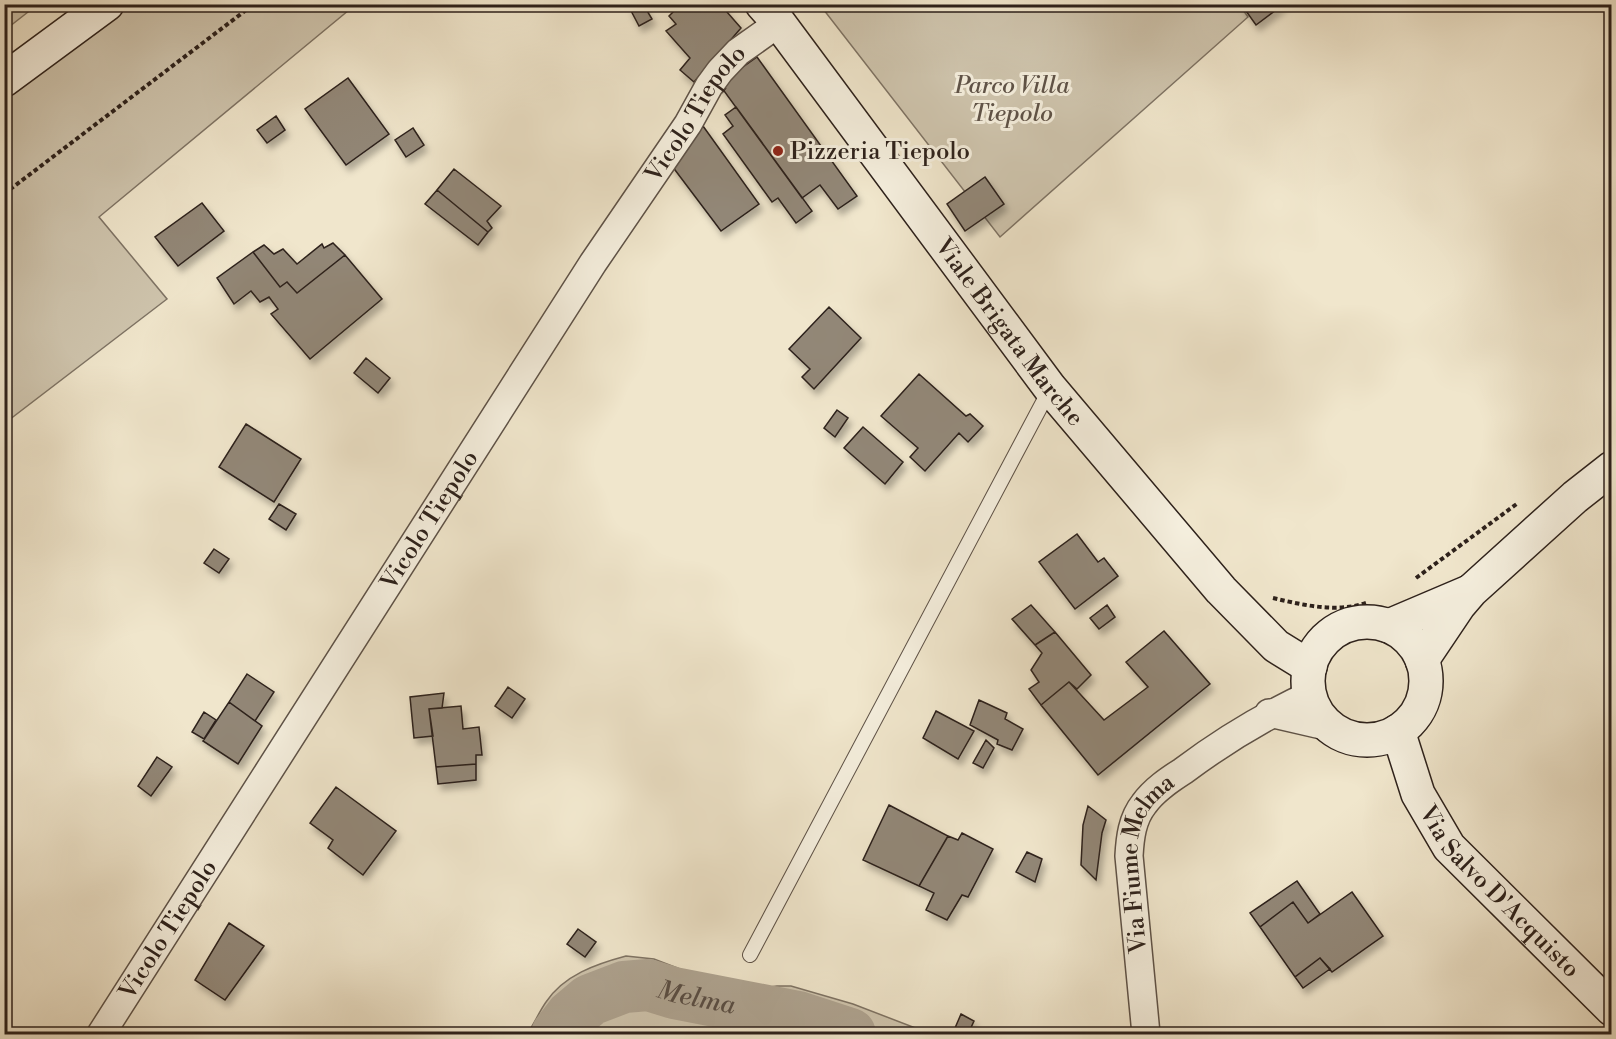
<svg xmlns="http://www.w3.org/2000/svg" width="1616" height="1039" font-family="'Libre Bodoni',serif">
	<style>
		.green { fill: #cfc5ae; stroke: #7e7364; stroke-width: 1.5 }
		.lines { fill: none; stroke-linecap: round; stroke-linejoin: round }
		.river { stroke: #aea390; stroke-width: 52 }
		.building { fill: #928777; stroke: #2d211b; stroke-width: 1.5; filter: url(#shadow) }
		.lane-casing { stroke: #5e5247; stroke-width: 16 }
		.street-casing { stroke: #5e5247; stroke-width: 30 }
		.secondary-casing { stroke: #2d211b; stroke-width: 36 }
		.path { stroke: #2d211b; stroke-width: 4; stroke-dasharray: 4.5 3; stroke-linecap: butt }
		.lane { stroke: #f5efde; stroke-width: 14 }
		.street { stroke: #f5efde; stroke-width: 27 }
		.secondary { stroke: #f5efde; stroke-width: 33 }
		.poi-dot { fill: #8f2418; stroke: #f5efde; stroke-width: 2 }
		.labels { text-anchor: middle; stroke-width: 6; stroke-linejoin: round; paint-order: stroke }
		.park-label { font-size: 24px; font-style: italic; fill: #5e5247; stroke: #f5efde }
		.street-label { font-size: 24px; fill: #2d211b; stroke: #f5efde }
		.poi-label { font-size: 24px; fill: #2d211b; stroke: #f5efde; text-anchor: start }
		.water-label { font-size: 26px; font-style: italic; fill: #5a4e44; stroke: #f5efde }
	</style>
	<defs>
		<filter id="shadow"><feDropShadow dx="3.5" dy="6" stdDeviation="3" flood-color="#0004"/></filter>
	</defs>
	<rect width="100%" height="100%" fill="#f0e6cc"/>
	<filter id="stains"><feTurbulence type="fractalNoise" baseFrequency=".00333" numOctaves="4"/><feColorMatrix values="0 0 0 0 .2 0 0 0 0 .09 0 0 0 0 .02 0 0 0 .5 -.17"/></filter>
	<radialGradient id="worn" r=".72"><stop offset=".6" stop-color="#630" stop-opacity="0"/><stop offset="1" stop-color="#630" stop-opacity=".3"/></radialGradient>
	<path class="green" d="M 5,4 L 37,4 L 37,5 L 5,30 Z
		M 1239,4 L 1248,17 L 1000,237 L 820,5 Z
		M 107,5 L 355,5 L 99,217 L 167,299 L 5,423 L 5,86 Z
		M 626,956 L 654,959 L 706,979 L 746,990 L 777,986 L 791,986 L 853,1004 L 931,1034 L 527,1034 C 534,1024 539,1012 546,1002 C 564,975 596,964 626,956 Z"/>
	<g class="lines">
		<path class="river" id="s1" d="M 557,1034 L 571,1016 L 590,1000 L 624,987 L 648,985 L 674,993 L 798,1017 L 850,1034"/>
	</g>
	<path class="building" d="M 632,4 L 643,4 L 652,19 L 639,26 L 629,7 Z
		M 671,4 L 720,4 L 741,28 L 694,82 L 680,70 L 690,58 L 666,31 L 676,24 L 669,16 L 676,9 Z
		M 1241,4 L 1284,4 L 1256,25 Z
		M 757,57 L 857,196 L 838,209 L 820,185 L 802,198 L 719,84 Z
		M 348,78 L 389,134 L 346,165 L 305,109 Z
		M 736,107 L 812,211 L 796,223 L 778,198 L 772,202 L 723,134 L 733,126 L 725,115 Z
		M 276,116 L 285,130 L 267,143 L 257,130 Z
		M 703,126 L 759,204 L 721,231 L 669,162 Z
		M 413,128 L 424,145 L 406,157 L 395,140 Z
		M 454,169 L 501,206 L 487,221 L 492,228 L 488,232 L 437,190 Z
		M 985,177 L 1004,204 L 965,231 L 947,204 Z
		M 437,190 L 488,232 L 478,245 L 425,204 Z
		M 202,203 L 224,231 L 178,266 L 155,237 Z
		M 333,243 L 345,255 L 297,293 L 287,282 L 280,287 L 253,252 L 264,245 L 274,254 L 283,249 L 297,264 L 322,244 L 324,248 Z
		M 253,252 L 280,287 L 287,282 L 297,293 L 345,255 L 382,299 L 310,359 L 271,314 L 278,309 L 269,297 L 260,302 L 251,291 L 234,304 L 217,278 Z
		M 829,307 L 861,338 L 814,389 L 802,377 L 810,369 L 789,349 Z
		M 366,358 L 390,378 L 378,393 L 354,373 Z
		M 919,374 L 966,416 L 970,414 L 983,426 L 968,442 L 959,433 L 925,471 L 910,457 L 918,448 L 881,416 Z
		M 837,410 L 848,418 L 835,437 L 824,428 Z
		M 246,424 L 301,459 L 274,502 L 219,467 Z
		M 863,427 L 903,462 L 885,484 L 844,448 Z
		M 279,504 L 296,514 L 286,530 L 269,519 Z
		M 1077,534 L 1098,562 L 1104,558 L 1118,576 L 1075,609 L 1039,562 Z
		M 214,549 L 229,559 L 219,573 L 204,563 Z
		M 1031,605 L 1055,632 L 1035,645 L 1012,619 Z
		M 1107,605 L 1115,617 L 1099,629 L 1090,618 Z
		M 1164,631 L 1210,684 L 1098,775 L 1041,705 L 1069,682 L 1104,720 L 1148,687 L 1126,662 Z
		M 1055,632 L 1091,675 L 1077,689 L 1069,682 L 1041,705 L 1029,689 L 1039,682 L 1031,670 L 1042,653 L 1035,645 Z
		M 247,674 L 274,692 L 255,721 L 229,702 Z
		M 508,687 L 525,699 L 512,718 L 495,706 Z
		M 444,693 L 442,708 L 429,709 L 433,736 L 414,738 L 410,697 Z
		M 979,700 L 1007,713 L 1005,719 L 1023,729 L 1012,750 L 997,744 L 998,740 L 970,725 Z
		M 229,702 L 262,726 L 238,764 L 203,741 Z
		M 461,706 L 463,729 L 479,727 L 482,755 L 476,755 L 476,764 L 436,767 L 429,709 Z
		M 936,711 L 974,731 L 958,759 L 923,738 Z
		M 204,712 L 216,720 L 204,739 L 192,732 Z
		M 986,740 L 994,748 L 983,768 L 973,763 Z
		M 157,757 L 172,767 L 151,796 L 138,786 Z
		M 476,764 L 476,780 L 438,784 L 436,767 Z
		M 336,787 L 396,831 L 363,875 L 328,848 L 333,840 L 310,823 Z
		M 889,805 L 948,836 L 919,886 L 863,860 Z
		M 1088,806 L 1106,820 L 1102,833 L 1096,880 L 1081,865 L 1083,825 Z
		M 962,833 L 993,849 L 968,897 L 962,895 L 947,920 L 926,910 L 934,893 L 919,886 L 948,836 L 958,840 Z
		M 1027,852 L 1042,859 L 1035,882 L 1016,872 Z
		M 1297,881 L 1320,914 L 1308,923 L 1293,902 L 1260,927 L 1250,913 Z
		M 1352,892 L 1383,936 L 1332,972 L 1320,958 L 1295,977 L 1260,927 L 1293,902 L 1308,923 Z
		M 229,923 L 264,946 L 225,1000 L 195,980 Z
		M 578,929 L 596,942 L 585,957 L 567,944 Z
		M 1320,958 L 1330,969 L 1303,988 L 1295,977 Z
		M 961,1014 L 974,1021 L 968,1034 L 962,1034 L 955,1028 Z"/>
	<g class="lines">
		<defs>
			<path id="lane" d="M 750,955 L 1050,389"/>
			<g id="street">
				<path d="M 1269,713 L 1330,727"/>
				<path id="s2" d="M 101,1034 L 593,263 L 688,124 L 709,86 L 720,71 L 738,52 L 779,23"/>
				<path id="s3" d="M 1146,1034 L 1129,856 C 1130,838 1132,819 1144,804 C 1154,790 1169,780 1183,771 C 1223,741 1264,716 1310,695"/>
			</g>
			<g id="secondary">
				<path id="s4" d="M 762,4 L 779,23 L 1050,388 L 1221,590 L 1276,646 L 1310,667"/>
				<path d="M 4,80 L 107,4"/>
				<circle cx="1367" cy="681" r="59"/>
				<path d="M 1389,626 L 1469,592"/>
				<path d="M 1422,660 L 1459,605 L 1471,591 L 1575,497 L 1612,468"/>
				<path id="s5" d="M 1398,731 L 1418,794 L 1449,847 L 1612,1009"/>
			</g>
		</defs>
		<use href="#lane" class="lane-casing"/>
		<use href="#street" class="street-casing"/>
		<use href="#secondary" class="secondary-casing"/>
		<path class="path" d="M 4,194 L 254,4
			M 1416,578 L 1518,503
			M 1273,598 C 1303,605 1336,613 1366,603"/>
		<use href="#lane" class="lane"/>
		<use href="#street" class="street"/>
		<use href="#secondary" class="secondary"/>
	</g>
	<circle class="poi-dot" cx="778" cy="151" r="6"/>
	<g class="labels">
		<g class="park-label">
			<text x="1012" y="93">Parco Villa<tspan x="1012" dy="28">Tiepolo</tspan></text>
		</g>
		<g class="street-label">
			<text dy="8" stroke="none"><textPath href="#s2" startOffset="1096">Vicolo Tiepolo</textPath></text>
			<text dy="8" stroke="none"><textPath href="#s4" startOffset="411">Viale Brigata Marche</textPath></text>
			<text dy="8" stroke="none"><textPath href="#s2" startOffset="610">Vicolo Tiepolo</textPath></text>
			<text dy="8" stroke="none"><textPath href="#s3" startOffset="176">Via Fiume Melma</textPath></text>
			<text dy="8" stroke="none"><textPath href="#s5" startOffset="194">Via Salvo D'Acquisto</textPath></text>
			<text dy="8" stroke="none"><textPath href="#s2" startOffset="124">Vicolo Tiepolo</textPath></text>
		</g>
		<g class="poi-label">
			<text x="790" y="159">Pizzeria Tiepolo</text>
		</g>
		<g class="water-label">
			<text dy="9" stroke="none"><textPath href="#s1" startOffset="158">Melma</textPath></text>
		</g>
	</g>
	<rect width="1616" height="1039" fill="none" stroke="#f0e6cc" stroke-width="24"/>
	<rect x="6" y="6" width="1604" height="1027" fill="none" stroke="#2d211b" stroke-width="3"/>
	<rect x="12" y="12" width="1592" height="1015" fill="none" stroke="#2d211b" stroke-width="1.5"/>
	<rect width="100%" height="100%" filter="url(#stains)"/>
	<rect width="100%" height="100%" fill="url(#worn)"/>
</svg>
